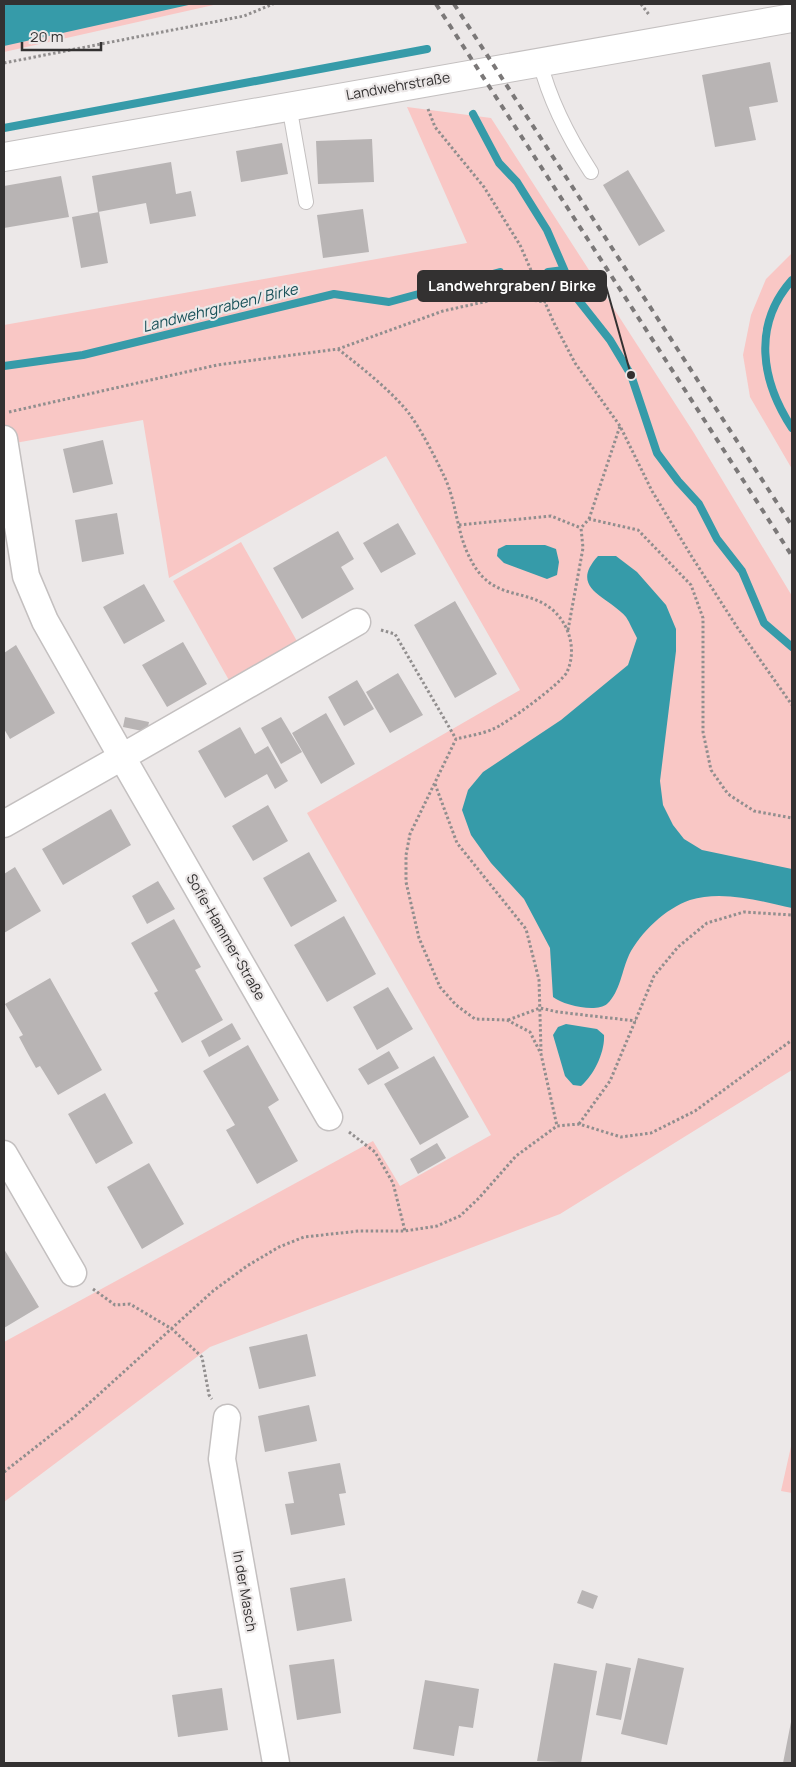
<svg xmlns="http://www.w3.org/2000/svg" width="796" height="1767" font-family="Manrope,sans-serif">
	<style>
		.green { fill: #f9c7c5 }
		.water { fill: #369ba9 }
		.lines { fill: none; stroke-linecap: round; stroke-linejoin: round }
		.stream { stroke: #369ba9; stroke-width: 8 }
		.building { fill: #b8b4b4 }
		.service-casing { stroke: #c4c0c0; stroke-width: 16 }
		.minor-casing { stroke: #c4c0c0; stroke-width: 29 }
		.tertiary-casing { stroke: #c4c0c0; stroke-width: 30 }
		.path { stroke: #918e8e; stroke-width: 3; stroke-dasharray: 2.5 2.5; stroke-linecap: butt }
		.service { stroke: #fff; stroke-width: 14 }
		.minor { stroke: #fff; stroke-width: 26 }
		.tertiary { stroke: #fff; stroke-width: 28 }
		.rail { stroke: #7b7878; stroke-width: 4; stroke-dasharray: 6 6; stroke-linecap: butt }
		.labels { text-anchor: middle; stroke-width: 4.5; stroke-linejoin: round; paint-order: stroke }
		.street-label { font-size: 14px; fill: #333131; stroke: #ece8e8 }
		.water-label { font-size: 15px; font-style: italic; fill: #175058; stroke: #ece8e8 }
		.leader { fill: none; stroke: #333131; stroke-width: 2 }
		.callout-dot { fill: #333131; stroke: #ece8e8; stroke-width: 2 }
		.callout { fill: #333131; stroke: #333131; stroke-width: 2 }
		.callout-label { font-size: 15px; text-anchor: middle; font-weight: bold; fill: #fff }
	</style>
	<rect width="100%" height="100%" fill="#ece8e8"/>
	<path class="green" d="M 4,4 L 218,4 L 4,52 Z
		M 407,107 L 491,118 L 694,433 L 792,596 L 792,1070 L 560,1214 L 210,1347 L 4,1502 L 4,1342 L 373,1141 L 400,1186 L 491,1135 L 307,813 L 520,690 L 386,456 L 169,578 L 143,420 L 4,445 L 4,325 L 467,243 Z
		M 792,253 L 792,469 L 750,397 L 743,355 L 751,315 L 766,279 Z
		M 241,542 L 298,643 L 230,682 L 173,581 Z
		M 792,1442 L 792,1493 L 781,1491 Z"/>
	<path class="water" d="M 4,4 L 193,4 L 4,46 Z
		M 506,545 L 545,545 L 556,549 L 559,562 L 557,575 L 547,579 L 504,563 L 497,556 L 498,549 Z
		M 598,556 L 616,556 L 637,572 L 666,605 L 676,629 L 676,651 L 660,781 L 663,805 L 673,825 L 684,839 L 702,850 L 792,869 L 792,908 C 761,901 722,890 690,900 C 666,908 640,933 629,955 C 622,970 620,992 607,1004 C 596,1013 563,1005 553,997 L 550,948 L 524,899 L 491,863 L 471,835 L 462,810 L 468,790 L 483,772 L 561,720 L 628,665 L 637,638 C 633,631 630,623 626,617 C 608,596 568,589 598,556 Z
		M 566,1024 L 597,1029 L 604,1035 C 605,1052 594,1075 581,1086 L 573,1085 L 565,1076 L 553,1035 L 558,1027 Z"/>
	<g class="lines">
		<path class="stream" d="M 473,114 L 499,163 L 517,182 L 547,230 L 576,297 L 610,340 L 631,375 L 657,453 L 678,481 L 699,504 L 717,539 L 742,571 L 764,623 L 792,647
			M 4,128 L 427,49
			M 548,272 L 564,270
			M 792,280 C 752,325 761,381 792,428
			M 4,366 L 83,355 L 334,294 L 389,302 L 500,272"/>
	</g>
	<path class="building" d="M 770,62 L 778,102 L 749,107 L 756,140 L 715,147 L 702,75 Z
		M 372,139 L 374,182 L 318,184 L 316,141 Z
		M 282,143 L 288,174 L 241,182 L 236,151 Z
		M 171,162 L 176,194 L 191,191 L 196,216 L 150,224 L 146,203 L 98,212 L 92,176 Z
		M 628,170 L 665,231 L 639,246 L 603,185 Z
		M 61,176 L 69,217 L 4,228 L 4,186 Z
		M 363,209 L 369,252 L 323,258 L 317,215 Z
		M 99,212 L 108,263 L 81,268 L 72,217 Z
		M 103,440 L 113,484 L 73,493 L 63,449 Z
		M 117,513 L 124,554 L 82,562 L 75,520 Z
		M 398,523 L 416,554 L 381,573 L 363,543 Z
		M 338,531 L 354,559 L 341,567 L 354,589 L 302,619 L 273,568 Z
		M 144,584 L 165,621 L 124,644 L 103,607 Z
		M 455,601 L 497,674 L 455,698 L 414,625 Z
		M 183,642 L 207,684 L 167,707 L 142,665 Z
		M 16,645 L 55,713 L 10,739 L 4,729 L 4,653 Z
		M 398,673 L 423,715 L 390,733 L 366,692 Z
		M 357,680 L 374,709 L 344,726 L 328,697 Z
		M 326,713 L 355,764 L 321,784 L 292,733 Z
		M 125,717 L 149,722 L 147,732 L 123,727 Z
		M 281,717 L 302,752 L 281,764 L 261,728 Z
		M 240,727 L 255,754 L 268,746 L 288,781 L 275,789 L 267,774 L 225,798 L 198,751 Z
		M 268,805 L 288,841 L 253,861 L 232,826 Z
		M 111,809 L 131,845 L 63,885 L 42,849 Z
		M 309,852 L 337,901 L 291,927 L 263,878 Z
		M 15,867 L 41,911 L 4,933 L 4,874 Z
		M 158,881 L 175,909 L 147,924 L 132,896 Z
		M 344,916 L 376,974 L 327,1002 L 294,945 Z
		M 174,919 L 201,967 L 195,970 L 223,1020 L 182,1043 L 154,993 L 158,991 L 131,943 Z
		M 50,978 L 102,1070 L 58,1095 L 40,1066 L 36,1068 L 27,1052 L 19,1037 L 23,1035 L 5,1004 Z
		M 388,987 L 413,1029 L 377,1050 L 353,1007 Z
		M 232,1023 L 241,1039 L 209,1057 L 201,1041 Z
		M 248,1045 L 279,1100 L 268,1107 L 298,1161 L 257,1184 L 226,1130 L 235,1125 L 203,1071 Z
		M 389,1051 L 399,1068 L 368,1085 L 358,1069 Z
		M 434,1056 L 469,1117 L 420,1145 L 384,1084 Z
		M 105,1093 L 133,1143 L 96,1164 L 68,1114 Z
		M 437,1143 L 446,1158 L 418,1174 L 410,1159 Z
		M 149,1163 L 184,1224 L 142,1249 L 107,1187 Z
		M 4,1249 L 39,1307 L 4,1328 Z
		M 307,1334 L 316,1376 L 259,1389 L 249,1347 Z
		M 309,1405 L 317,1441 L 265,1452 L 258,1416 Z
		M 340,1463 L 346,1493 L 339,1494 L 345,1525 L 291,1535 L 285,1504 L 294,1503 L 288,1472 Z
		M 345,1578 L 352,1621 L 297,1631 L 290,1588 Z
		M 582,1590 L 598,1596 L 593,1609 L 577,1603 Z
		M 638,1658 L 684,1668 L 667,1745 L 621,1734 Z
		M 334,1659 L 341,1713 L 297,1720 L 289,1665 Z
		M 554,1663 L 597,1671 L 581,1763 L 537,1761 Z
		M 606,1663 L 631,1668 L 621,1720 L 596,1715 Z
		M 425,1680 L 479,1689 L 473,1728 L 459,1726 L 454,1756 L 413,1749 Z
		M 222,1688 L 228,1730 L 178,1737 L 172,1695 Z
		M 791,1722 L 792,1763 L 783,1763 Z"/>
	<g class="lines">
		<defs>
			<path id="service" d="M 540,62 C 550,102 569,138 591,172
				M 289,105 L 306,202"/>
			<path id="minor" d="M 4,439 L 26,576 L 45,621 L 122,757 L 4,824
				M 329,1117 L 122,757 L 357,622
				M 4,1154 L 73,1273
				M 227,1418 L 222,1459 L 276,1763"/>
			<path id="tertiary" d="M 4,157 L 792,18"/>
		</defs>
		<use href="#service" class="service-casing"/>
		<use href="#minor" class="minor-casing"/>
		<use href="#tertiary" class="tertiary-casing"/>
		<path class="path" d="M 641,4 L 650,16
			M 4,63 L 244,16 L 273,4
			M 428,109 L 435,127 L 484,187 L 520,245 L 554,323 L 575,363 L 620,426 L 652,491 L 692,557 L 737,627 L 792,705
			M 338,349 C 362,368 388,388 408,412 C 422,431 435,457 445,478 C 456,502 457,531 468,554 C 491,606 527,584 556,613 C 571,629 576,652 567,672 C 562,683 506,724 493,729 C 482,734 468,736 456,739 L 410,834 L 406,855 L 406,882 L 419,938 L 440,987 L 456,1005 L 475,1019 L 507,1020 L 530,1032 L 541,1054 L 557,1126
			M 9,412 L 217,365 L 338,349 L 443,311 L 506,297 L 546,302
			M 589,519 L 620,426
			M 459,525 L 551,516 L 581,528
			M 381,630 L 395,634 L 456,739
			M 568,630 L 583,548 L 581,528 L 589,519 L 638,530 L 691,585 L 703,618 L 703,732 L 711,770 L 728,794 L 754,811 L 792,818
			M 435,784 L 457,843 L 526,929 L 539,980 L 541,1051
			M 508,1020 L 540,1008 L 558,1012 L 636,1021
			M 579,1124 L 610,1081 L 654,976 L 678,947 L 707,923 L 744,912 L 792,915
			M 349,1132 L 375,1152 L 393,1183 L 405,1231
			M 93,1289 L 115,1305 L 130,1304 L 172,1329 L 202,1357 L 209,1395 L 212,1399
			M 4,1472 L 74,1417 L 213,1291 L 247,1266 L 279,1247 L 304,1237 L 359,1231 L 405,1231 L 437,1226 L 460,1216 L 479,1198 L 516,1156 L 557,1126 L 579,1124 L 621,1137 L 651,1133 L 695,1111 L 792,1040"/>
		<use href="#service" class="service"/>
		<use href="#minor" class="minor"/>
		<use href="#tertiary" class="tertiary"/>
		<path class="rail" d="M 436,4 L 792,556
			M 454,4 L 792,526"/>
	</g>
	<g class="labels">
		<g class="street-label">
			<text transform="translate(398 86) rotate(-10)" y="5">Landwehrstraße</text>
			<text transform="translate(226 937) rotate(60)" y="5">Sofie-Hammer-Straße</text>
			<text transform="translate(245 1591) rotate(80)" y="5">In der Masch</text>
		</g>
		<g class="water-label">
			<text transform="translate(220 308) rotate(-14)" y="5">Landwehrgraben/ Birke</text>
		</g>
	</g>
	<path class="leader" d="M631 375L606 286"/>
	<circle class="callout-dot" cx="631" cy="375" r="5"/>
	<rect class="callout" x="418" y="271" width="188" height="30" rx="5"/>
	<g class="callout-label">
		<text x="512" y="291">Landwehrgraben/ Birke</text>
	</g>
	<rect width="796" height="1767" fill="none" stroke="#333131" stroke-width="10"/>
	<path d="M22 42v8h79v-8" fill="none" stroke="#333131" stroke-width="2.5"/>
	<text x="30" y="42" font-size="15" fill="#333131" stroke="#ece8e8" stroke-width="4" paint-order="stroke">20 m</text>
</svg>
